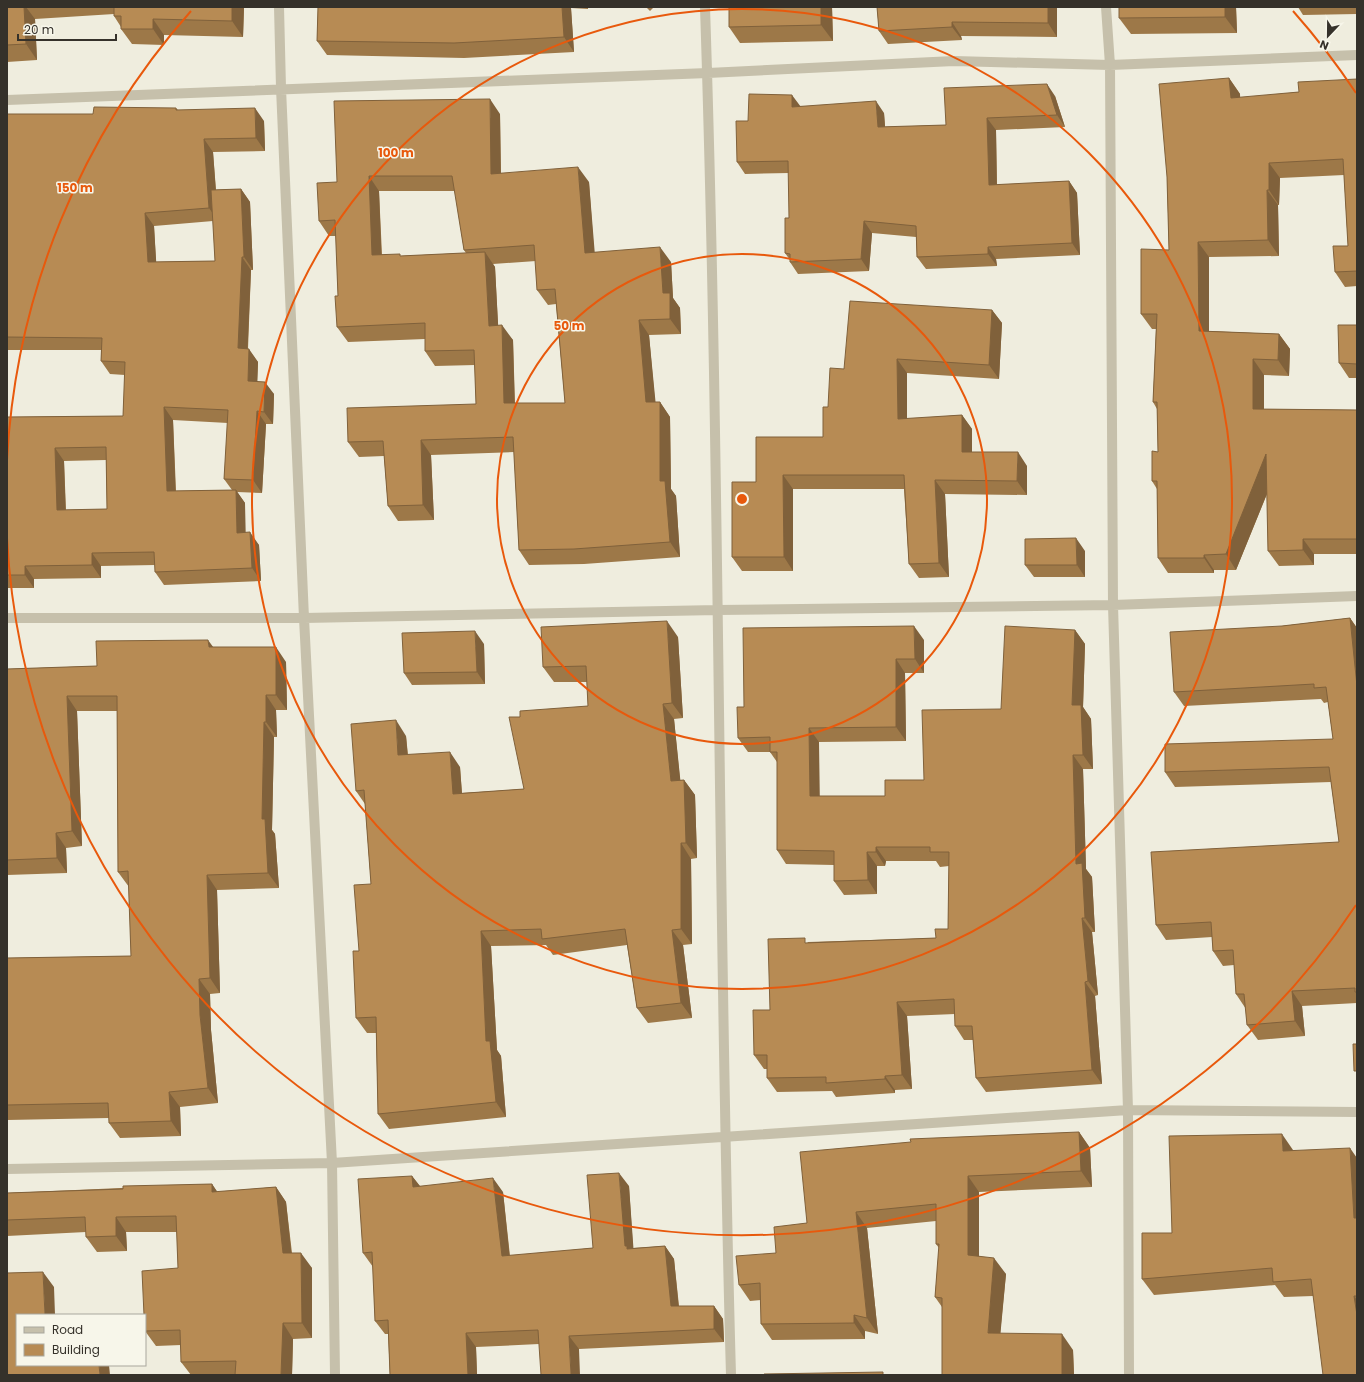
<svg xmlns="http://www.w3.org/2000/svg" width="1364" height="1382" font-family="Poppins,sans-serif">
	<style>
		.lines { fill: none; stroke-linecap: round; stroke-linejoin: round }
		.minor { stroke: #c6c0ab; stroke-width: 10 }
		.wall { fill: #9d7848; fill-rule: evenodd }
		.shaded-wall { fill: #80613b }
		.building { fill: #b78b54; stroke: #80613b; fill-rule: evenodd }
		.ring { fill: none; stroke: #e8590c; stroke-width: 2 }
		.centre { fill: #e8590c; stroke: #f7f6ea; stroke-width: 2 }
		.ring-label { font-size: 12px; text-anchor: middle; font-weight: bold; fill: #e8590c; stroke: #f7f6ea; stroke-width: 3; stroke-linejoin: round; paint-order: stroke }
	</style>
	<rect width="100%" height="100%" fill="#efedde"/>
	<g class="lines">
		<path class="minor" d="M 279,7 L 281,88 L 304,618 L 332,1163 L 335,1375
			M 705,7 C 720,463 718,919 731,1375
			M 1106,7 L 1110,65 L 1113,605 L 1128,1110 L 1129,1375
			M 7,100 L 708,73 L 954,61 L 1110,65 L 1357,55
			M 7,618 L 304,618 L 718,610 L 1113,605 L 1357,596
			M 7,1169 L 332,1163 L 1128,1110 L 1357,1112"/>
	</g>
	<path class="wall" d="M 7,7 L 244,7 L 243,37 L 164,35 L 164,45 L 132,44 L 121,29 L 121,27 L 114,16 L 114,14 L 35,19 L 37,60 L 7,62 Z
		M 318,7 L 588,7 L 588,9 L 571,8 L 574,52 L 464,58 L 327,55 L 317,41 Z
		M 646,7 L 654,7 L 650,11 Z
		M 729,7 L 832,7 L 833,41 L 740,43 L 729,27 Z
		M 877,7 L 1057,7 L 1057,37 L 961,36 L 962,40 L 888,44 L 879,31 Z
		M 1236,7 L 1237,33 L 1131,34 L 1119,18 Z
		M 1298,7 L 1357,7 L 1357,14 L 1303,15 Z
		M 1229,78 L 1240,94 L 1240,98 L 1299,92 L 1357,79 L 1357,286 L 1345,287 L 1335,272 L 1348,246 L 1344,175 L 1280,178 L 1279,205 L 1278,205 L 1279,256 L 1209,257 L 1209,331 L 1279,334 L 1290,349 L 1289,376 L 1264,375 L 1264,409 L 1357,410 L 1357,554 L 1314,554 L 1314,565 L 1279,566 L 1268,551 L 1267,494 L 1236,570 L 1214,570 L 1214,573 L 1168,573 L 1158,558 L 1157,489 L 1152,481 L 1158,452 L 1157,409 L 1153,402 L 1156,329 L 1152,329 L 1141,314 L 1169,250 L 1167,177 Z
		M 1055,96 L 1065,127 L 996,130 L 997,185 L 1069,181 L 1077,193 L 1080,255 L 996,259 L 997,266 L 926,269 L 917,257 L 916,237 L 872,233 L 869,271 L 798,274 L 790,262 L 790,260 L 785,253 L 789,218 L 789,173 L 745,174 L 737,162 L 748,121 L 800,106 L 884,113 L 885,127 L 946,125 Z
		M 176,108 L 178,110 L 264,121 L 265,151 L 213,152 L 216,190 L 241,189 L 250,202 L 253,270 L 251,270 L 248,349 L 258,362 L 257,381 L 274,394 L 273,424 L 266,424 L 262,493 L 237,492 L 245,503 L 245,533 L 259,545 L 261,581 L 164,585 L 155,572 L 155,565 L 101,566 L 101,578 L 34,579 L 34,588 L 7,588 L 7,417 L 123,416 L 125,375 L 110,374 L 101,361 L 101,350 L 7,350 L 7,114 L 93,114 ZM 213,221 L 215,261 L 156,262 L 154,226 ZM 173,420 L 228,423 L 224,479 L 232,490 L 176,491 ZM 106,460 L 107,509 L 66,510 L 64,461 Z
		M 500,114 L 501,173 L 589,182 L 594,252 L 671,262 L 673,298 L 680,308 L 681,334 L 649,335 L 655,402 L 660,402 L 670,417 L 671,489 L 676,496 L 680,557 L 584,564 L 529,565 L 519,550 L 514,452 L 431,455 L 434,520 L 398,521 L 388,506 L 384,456 L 359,457 L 348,442 L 476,404 L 475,365 L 435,366 L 425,351 L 425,339 L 348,342 L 337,327 L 338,296 L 336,236 L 329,236 L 319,221 L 337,182 ZM 379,191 L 455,191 L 464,250 L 466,253 L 401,256 L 382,255 ZM 536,261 L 537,290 L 548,305 L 556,304 L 565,403 L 515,403 L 513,340 L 498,326 L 495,267 L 493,264 Z
		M 992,310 L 1002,323 L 999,379 L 907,373 L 907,419 L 962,415 L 972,429 L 972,452 L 1027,466 L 1027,495 L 945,494 L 949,577 L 919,578 L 909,564 L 904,489 L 793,489 L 793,571 L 742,571 L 732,557 L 756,482 L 823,437 L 828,407 L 844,369 Z
		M 1357,325 L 1357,378 L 1349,378 L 1339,363 Z
		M 1085,551 L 1085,577 L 1034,577 L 1025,565 Z
		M 1350,618 L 1357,628 L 1357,1003 L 1302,1006 L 1305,1036 L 1258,1040 L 1247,1025 L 1246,1009 L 1236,994 L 1234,965 L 1223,966 L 1213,951 L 1212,937 L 1166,940 L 1156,925 L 1339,842 L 1331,782 L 1175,787 L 1165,772 L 1333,739 L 1328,702 L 1324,703 L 1321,699 L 1184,706 L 1174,692 L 1282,626 Z
		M 1075,630 L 1085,644 L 1083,707 L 1091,719 L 1093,769 L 1083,769 L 1086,869 L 1092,877 L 1095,932 L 1092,932 L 1098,995 L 1095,996 L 1102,1084 L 986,1092 L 976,1078 L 973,1040 L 964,1040 L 955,1026 L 955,1014 L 907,1016 L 912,1089 L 895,1090 L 895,1093 L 836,1097 L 832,1091 L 777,1092 L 767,1078 L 767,1069 L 764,1069 L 754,1055 L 770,1010 L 808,942 L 936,938 L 948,929 L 949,866 L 940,867 L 936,861 L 886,861 L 885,866 L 877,866 L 877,894 L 844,895 L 834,881 L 834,865 L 786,864 L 777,850 L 777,762 L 770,752 L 748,752 L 738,738 L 744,707 L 924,640 L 924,673 L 905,673 L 906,741 L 819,742 L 819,796 L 885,796 L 924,780 L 1001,709 Z
		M 678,637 L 683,718 L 674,719 L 680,780 L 684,780 L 695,795 L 697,858 L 691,859 L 692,944 L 683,945 L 692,1018 L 648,1023 L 637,1008 L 627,945 L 553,955 L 546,945 L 491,946 L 497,1050 L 501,1056 L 506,1117 L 389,1129 L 378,1114 L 376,1033 L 367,1033 L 356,1018 L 359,951 L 371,884 L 365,804 L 356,791 L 406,736 L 408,755 L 460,767 L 462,793 L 524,789 L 520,717 L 588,706 L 587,682 L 554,682 L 543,667 Z
		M 484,644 L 485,684 L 412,685 L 404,673 Z
		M 214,647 L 286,662 L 287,710 L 276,710 L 277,737 L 274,737 L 272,830 L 275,834 L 279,888 L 217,890 L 220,993 L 210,994 L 211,1030 L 218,1103 L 180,1107 L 181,1136 L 120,1138 L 109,1123 L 109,1118 L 7,1120 L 7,958 L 131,956 L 129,887 L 118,872 L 117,711 L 77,711 L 82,846 L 66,848 L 67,873 L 7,875 L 7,669 L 97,666 Z
		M 1079,1132 L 1090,1148 L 1092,1187 L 979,1192 L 979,1256 L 1006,1274 L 1000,1334 L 1073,1350 L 1074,1375 L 942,1307 L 935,1297 L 939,1248 L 936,1244 L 936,1221 L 867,1228 L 878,1334 L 865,1331 L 865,1339 L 772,1340 L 761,1324 L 761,1300 L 750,1301 L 739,1285 L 776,1253 L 807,1223 Z
		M 1293,1150 L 1294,1151 L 1357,1158 L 1357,1375 L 1313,1296 L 1284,1297 L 1275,1285 L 1154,1295 L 1142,1279 L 1172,1233 Z
		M 412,1176 L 420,1186 L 503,1192 L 510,1256 L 593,1248 L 629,1186 L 633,1248 L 665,1246 L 674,1259 L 679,1306 L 714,1306 L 723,1319 L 724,1342 L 579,1349 L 539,1344 L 476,1347 L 477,1375 L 390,1375 L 388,1334 L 385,1334 L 375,1321 L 373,1267 L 363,1253 Z
		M 212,1184 L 217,1192 L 276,1187 L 286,1202 L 292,1253 L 312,1268 L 312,1338 L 293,1339 L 292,1375 L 191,1375 L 181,1362 L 181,1345 L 156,1346 L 145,1331 L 178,1268 L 177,1232 L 126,1232 L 127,1251 L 97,1252 L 86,1237 L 86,1232 L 7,1236 L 7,1193 Z"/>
	<path class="shaded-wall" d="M 24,7 L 26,7 L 35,19 L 37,60 L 26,44 Z
		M 232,7 L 244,7 L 243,37 L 232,21 Z
		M 562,7 L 570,7 L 571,8 L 574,52 L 564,37 Z
		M 821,7 L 832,7 L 833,41 L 821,25 Z
		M 1048,7 L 1057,7 L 1057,37 L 1048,23 Z
		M 1225,7 L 1236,7 L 1237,33 L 1225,17 Z
		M 153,19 L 164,35 L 164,45 L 153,29 Z
		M 952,22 L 961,36 L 962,40 L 952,27 Z
		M 1229,78 L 1240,94 L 1241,114 L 1231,98 Z
		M 1047,84 L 1055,96 L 1065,127 L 1057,115 Z
		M 792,95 L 801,107 L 792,107 Z
		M 490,99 L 500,114 L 501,189 L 491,174 Z
		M 876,101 L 884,113 L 886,139 L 878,127 Z
		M 255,108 L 264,121 L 265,151 L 256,138 Z
		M 987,118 L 996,130 L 997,197 L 989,185 Z
		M 204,139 L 213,152 L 218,221 L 209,208 Z
		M 1269,163 L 1280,178 L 1279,205 L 1269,190 Z
		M 578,167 L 589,182 L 596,268 L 585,253 Z
		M 369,176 L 379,191 L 382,270 L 372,255 Z
		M 1069,181 L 1077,193 L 1080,255 L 1072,243 Z
		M 241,189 L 250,202 L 253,270 L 244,257 Z
		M 1267,190 L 1278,205 L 1279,256 L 1268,240 Z
		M 145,213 L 154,226 L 157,275 L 148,262 Z
		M 864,221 L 872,233 L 869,271 L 861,259 Z
		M 1198,242 L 1209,257 L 1209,346 L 1199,331 Z
		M 660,247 L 671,262 L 673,298 L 680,308 L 681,334 L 670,319 L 663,293 Z
		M 988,247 L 996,259 L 997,266 L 988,254 Z
		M 485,252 L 495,267 L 499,341 L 489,326 Z
		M 242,257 L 251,270 L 247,361 L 238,348 Z
		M 992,310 L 1002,323 L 999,379 L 989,365 Z
		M 639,320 L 649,335 L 657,417 L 646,402 Z
		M 502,325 L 513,340 L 515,418 L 504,403 Z
		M 1279,334 L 1290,349 L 1289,376 L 1278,360 Z
		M 249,349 L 258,362 L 257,394 L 248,381 Z
		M 897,359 L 907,373 L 907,433 L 898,419 Z
		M 1253,359 L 1264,375 L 1264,425 L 1253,409 Z
		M 265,382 L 274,394 L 273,424 L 264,412 Z
		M 660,402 L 670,417 L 671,489 L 676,496 L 680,557 L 670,542 L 660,481 Z
		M 164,407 L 173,420 L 176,504 L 167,491 Z
		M 257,411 L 266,424 L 262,493 L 253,480 Z
		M 962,415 L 972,429 L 972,466 L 962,452 Z
		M 421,440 L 431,455 L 434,520 L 423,505 Z
		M 55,448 L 64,461 L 66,523 L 57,510 Z
		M 1018,452 L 1027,466 L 1027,495 L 1017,481 Z
		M 1266,454 L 1277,469 L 1236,570 L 1226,554 Z
		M 783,475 L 793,489 L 793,571 L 784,557 Z
		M 935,480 L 945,494 L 949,577 L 939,563 Z
		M 236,490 L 245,503 L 246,546 L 237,533 Z
		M 250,532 L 259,545 L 261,581 L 252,568 Z
		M 1076,538 L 1085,551 L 1085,577 L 1077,565 Z
		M 1303,539 L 1314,554 L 1314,565 L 1303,550 Z
		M 92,553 L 101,566 L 101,578 L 92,565 Z
		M 1204,555 L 1214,570 L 1214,573 L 1204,558 Z
		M 25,566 L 34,579 L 34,588 L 25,575 Z
		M 1350,618 L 1357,628 L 1357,686 Z
		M 667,621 L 678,637 L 683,718 L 672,703 Z
		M 914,626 L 924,640 L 924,673 L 915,659 Z
		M 1075,630 L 1085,644 L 1083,707 L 1091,719 L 1093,769 L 1083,755 L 1072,705 Z
		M 475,631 L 484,644 L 485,684 L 477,672 Z
		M 208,640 L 219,655 L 209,647 Z
		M 276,647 L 286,662 L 287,710 L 276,695 Z
		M 896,659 L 905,673 L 906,741 L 896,727 Z
		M 266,695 L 276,710 L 277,737 L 266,722 Z
		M 67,696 L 77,711 L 82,846 L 72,831 Z
		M 663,704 L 674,719 L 682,796 L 671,781 Z
		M 396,720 L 406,736 L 409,771 L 398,755 Z
		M 264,722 L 274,737 L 272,830 L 275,834 L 279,888 L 268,873 L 262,819 Z
		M 809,728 L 819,742 L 820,810 L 810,796 Z
		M 450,752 L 460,767 L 463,809 L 453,794 Z
		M 1073,755 L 1083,769 L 1086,869 L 1092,877 L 1095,932 L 1085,918 L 1076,864 Z
		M 684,780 L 695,795 L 697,858 L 686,843 Z
		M 56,833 L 66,848 L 67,873 L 57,858 Z
		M 681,843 L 691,859 L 692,944 L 681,929 Z
		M 876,847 L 886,861 L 885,866 L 876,852 Z
		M 867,852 L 877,866 L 877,894 L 868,880 Z
		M 207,875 L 217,890 L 220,993 L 210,978 Z
		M 1082,918 L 1092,932 L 1098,995 L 1088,981 Z
		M 672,930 L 683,945 L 692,1018 L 681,1003 Z
		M 481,931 L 491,946 L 497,1050 L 501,1056 L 506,1117 L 496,1102 L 486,1041 Z
		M 199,979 L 210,994 L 211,1030 L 218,1103 L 208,1088 L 200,1015 Z
		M 1085,982 L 1095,996 L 1102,1084 L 1092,1070 Z
		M 1292,991 L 1302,1006 L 1305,1036 L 1295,1021 Z
		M 897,1002 L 907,1016 L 912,1089 L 902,1075 Z
		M 885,1076 L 895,1090 L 895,1093 L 885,1079 Z
		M 169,1092 L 180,1107 L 181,1136 L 171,1121 Z
		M 1079,1132 L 1090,1148 L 1092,1187 L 1081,1171 Z
		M 1282,1134 L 1293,1150 L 1294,1167 L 1283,1151 Z
		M 1350,1148 L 1357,1158 L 1357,1221 L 1354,1218 Z
		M 619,1173 L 629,1186 L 634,1256 L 625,1246 Z
		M 412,1176 L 422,1189 L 413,1187 Z
		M 968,1176 L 979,1192 L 979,1271 L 968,1255 Z
		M 493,1178 L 503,1192 L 511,1270 L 502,1256 Z
		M 212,1184 L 223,1200 L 212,1192 Z
		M 276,1187 L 286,1202 L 293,1269 L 283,1253 Z
		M 856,1212 L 867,1228 L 878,1334 L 867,1318 Z
		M 116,1217 L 126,1232 L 127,1251 L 116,1236 Z
		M 665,1246 L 674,1259 L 680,1320 L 671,1306 Z
		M 301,1253 L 312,1268 L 312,1338 L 302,1323 Z
		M 7,1254 L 9,1289 L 7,1286 Z
		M 994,1258 L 1006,1274 L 999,1349 L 988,1333 Z
		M 43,1272 L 54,1287 L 55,1315 L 45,1315 Z
		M 1354,1296 L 1357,1300 L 1357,1315 Z
		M 714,1306 L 723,1319 L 724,1342 L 714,1329 Z
		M 854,1315 L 865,1331 L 865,1339 L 854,1323 Z
		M 283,1323 L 293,1339 L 292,1375 L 281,1375 Z
		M 466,1333 L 476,1347 L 477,1375 L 468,1375 Z
		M 1062,1334 L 1073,1350 L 1074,1375 L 1062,1375 Z
		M 569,1336 L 579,1349 L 580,1375 L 571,1375 Z
		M 99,1365 L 109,1365 L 110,1375 L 100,1375 Z"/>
	<path class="building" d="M 7,7 L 24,7 L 26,44 L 7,45 Z
		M 114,7 L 232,7 L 232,21 L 153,19 L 153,29 L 121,29 L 121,16 L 114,16 Z
		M 318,7 L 562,7 L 564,37 L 454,43 L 317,41 Z
		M 729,7 L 821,7 L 821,25 L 729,27 Z
		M 877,7 L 1048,7 L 1048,23 L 952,22 L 952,27 L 879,31 Z
		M 1119,7 L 1225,7 L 1225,17 L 1119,18 Z
		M 1229,78 L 1231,98 L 1299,92 L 1298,82 L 1357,79 L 1357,271 L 1335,272 L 1333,246 L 1348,246 L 1343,159 L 1269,163 L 1269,190 L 1267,190 L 1268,240 L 1198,242 L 1199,331 L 1279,334 L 1278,360 L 1253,359 L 1253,409 L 1357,410 L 1357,539 L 1303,539 L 1303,550 L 1268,551 L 1266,454 L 1226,554 L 1204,555 L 1204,558 L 1158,558 L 1157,481 L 1152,481 L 1152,451 L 1158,452 L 1157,402 L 1153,402 L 1157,314 L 1141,314 L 1141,249 L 1169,250 L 1167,177 L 1159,84 Z
		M 1047,84 L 1057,115 L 987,118 L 989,185 L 1069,181 L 1072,243 L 988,247 L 988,254 L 917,257 L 916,226 L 864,221 L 861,259 L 790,262 L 790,254 L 785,253 L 785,218 L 789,218 L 788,161 L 737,162 L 736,121 L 748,121 L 749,94 L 792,95 L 792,107 L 876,101 L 878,127 L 946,125 L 944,88 Z
		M 490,99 L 491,174 L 578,167 L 585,253 L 660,247 L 663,293 L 670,293 L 670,319 L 639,320 L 646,402 L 660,402 L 660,481 L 665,481 L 670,542 L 574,549 L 519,550 L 513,437 L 421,440 L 423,505 L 388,506 L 383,441 L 348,442 L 347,408 L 476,404 L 474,350 L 425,351 L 425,323 L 337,327 L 335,296 L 338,296 L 335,220 L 319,221 L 317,183 L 337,182 L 334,101 ZM 369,176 L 452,176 L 464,250 L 534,245 L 537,290 L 555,289 L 565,403 L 504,403 L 502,325 L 489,326 L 485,252 L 400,256 L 400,254 L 372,255 Z
		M 94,107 L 176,108 L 176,110 L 255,108 L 256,138 L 204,139 L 209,208 L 145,213 L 148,262 L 215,261 L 211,190 L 241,189 L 244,257 L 242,257 L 238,348 L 249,349 L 248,381 L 265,382 L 264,412 L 257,411 L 253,480 L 224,479 L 228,410 L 164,407 L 167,491 L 236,490 L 237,533 L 250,532 L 252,568 L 155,572 L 154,552 L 92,553 L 92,565 L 25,566 L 25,575 L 7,575 L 7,417 L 123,416 L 125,362 L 101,361 L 102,338 L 7,337 L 7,114 L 93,114 ZM 106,447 L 107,509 L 57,510 L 55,448 Z
		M 850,301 L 992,310 L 989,365 L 897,359 L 898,419 L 962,415 L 962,452 L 1018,452 L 1017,481 L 935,480 L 939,563 L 909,564 L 904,475 L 783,475 L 784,557 L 732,557 L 732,482 L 756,482 L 756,437 L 823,437 L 823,407 L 828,407 L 830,368 L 844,369 Z
		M 1338,325 L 1357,325 L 1357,364 L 1339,363 Z
		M 1076,538 L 1077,565 L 1025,565 L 1025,539 Z
		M 1350,618 L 1357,686 L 1357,992 L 1355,992 L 1355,988 L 1292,991 L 1295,1021 L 1247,1025 L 1244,994 L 1236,994 L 1233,950 L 1213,951 L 1211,922 L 1156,925 L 1151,852 L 1339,842 L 1329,767 L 1165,772 L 1165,744 L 1333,739 L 1326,687 L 1314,688 L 1314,684 L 1174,692 L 1170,632 L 1282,626 Z
		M 667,621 L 672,703 L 663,704 L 671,781 L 684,780 L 686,843 L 681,843 L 681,929 L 672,930 L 681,1003 L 637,1008 L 625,929 L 542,939 L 541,929 L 481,931 L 486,1041 L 490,1041 L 496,1102 L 378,1114 L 376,1017 L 356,1018 L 353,951 L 359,951 L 354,885 L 371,884 L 364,790 L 356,791 L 351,724 L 396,720 L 398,755 L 450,752 L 453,794 L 524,789 L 509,717 L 520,717 L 520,711 L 588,706 L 586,666 L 543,667 L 541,627 Z
		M 914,626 L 915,659 L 896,659 L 896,727 L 809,728 L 810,796 L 885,796 L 885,780 L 924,780 L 922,710 L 1001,709 L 1005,626 L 1075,630 L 1072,705 L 1081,705 L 1083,755 L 1073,755 L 1076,864 L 1082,863 L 1085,918 L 1082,918 L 1088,981 L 1085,982 L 1092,1070 L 976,1078 L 972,1026 L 955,1026 L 954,999 L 897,1002 L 902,1075 L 885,1076 L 885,1079 L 826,1083 L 826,1077 L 767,1078 L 767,1055 L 754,1055 L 753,1010 L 770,1010 L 768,939 L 805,938 L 805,943 L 936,938 L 935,929 L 948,929 L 949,852 L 930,852 L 930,847 L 876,847 L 876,852 L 867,852 L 868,880 L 834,881 L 834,851 L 777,850 L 777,752 L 770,752 L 770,737 L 738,738 L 737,707 L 744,707 L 743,628 Z
		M 475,631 L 477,672 L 404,673 L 402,633 Z
		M 208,640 L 209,647 L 276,647 L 276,695 L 266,695 L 266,722 L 264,722 L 262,819 L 265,819 L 268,873 L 207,875 L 210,978 L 199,979 L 200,1015 L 208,1088 L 169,1092 L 171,1121 L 109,1123 L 108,1103 L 7,1105 L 7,958 L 131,956 L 128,871 L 118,872 L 117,696 L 67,696 L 72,831 L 56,833 L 57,858 L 7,860 L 7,669 L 97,666 L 96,641 Z
		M 1353,1044 L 1357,1044 L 1357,1071 L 1354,1071 Z
		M 1079,1132 L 1081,1171 L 968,1176 L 968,1255 L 994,1258 L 988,1333 L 1062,1334 L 1062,1375 L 942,1375 L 942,1298 L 935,1297 L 939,1244 L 936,1244 L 936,1204 L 856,1212 L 867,1318 L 854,1315 L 854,1323 L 761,1324 L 760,1283 L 739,1285 L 736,1256 L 776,1253 L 774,1227 L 807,1223 L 800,1152 L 911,1142 L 910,1139 Z
		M 1282,1134 L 1283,1151 L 1350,1148 L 1354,1218 L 1357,1218 L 1357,1296 L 1354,1296 L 1357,1315 L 1357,1375 L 1323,1375 L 1311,1279 L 1273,1282 L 1272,1268 L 1142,1279 L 1142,1233 L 1172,1233 L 1169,1136 Z
		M 619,1173 L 625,1246 L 627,1246 L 627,1249 L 665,1246 L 671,1306 L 714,1306 L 714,1329 L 569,1336 L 571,1375 L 541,1375 L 538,1330 L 466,1333 L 468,1375 L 390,1375 L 388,1320 L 375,1321 L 372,1252 L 363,1253 L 358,1179 L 412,1176 L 413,1187 L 493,1178 L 502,1256 L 593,1248 L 587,1175 Z
		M 212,1184 L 212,1192 L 276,1187 L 283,1253 L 301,1253 L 302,1323 L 283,1323 L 281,1375 L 235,1375 L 236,1361 L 181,1362 L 180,1330 L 145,1331 L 145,1315 L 144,1315 L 142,1271 L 178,1268 L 176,1216 L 116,1217 L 116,1236 L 86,1237 L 85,1217 L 7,1220 L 7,1193 L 123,1189 L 123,1186 Z
		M 43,1272 L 45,1315 L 17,1315 L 17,1365 L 99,1365 L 100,1375 L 7,1375 L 7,1273 Z
		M 883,1372 L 883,1375 L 764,1375 L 764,1374 Z"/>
	<g class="ring">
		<circle cx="742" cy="499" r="245"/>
		<circle cx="742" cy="499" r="490"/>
		<path d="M1356 905A736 736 0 0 1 7 538M7 460A736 736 0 0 1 191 11M1293 11A736 736 0 0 1 1356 93"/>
	</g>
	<circle cx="742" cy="499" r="6" class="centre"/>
	<g class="ring-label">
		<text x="396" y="157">100 m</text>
		<text x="75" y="192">150 m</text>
		<text x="569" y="330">50 m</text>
	</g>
	<rect width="1364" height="1382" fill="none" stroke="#35312a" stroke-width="16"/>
	<rect x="16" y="1314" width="130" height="52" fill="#f7f6ea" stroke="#a9a79d"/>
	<rect x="24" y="1327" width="20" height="6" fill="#c6c0ab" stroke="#a9a79d"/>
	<text x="52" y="1334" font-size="12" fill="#35312a">Road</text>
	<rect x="24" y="1344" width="20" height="12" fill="#b78b54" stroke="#a9a79d"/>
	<text x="52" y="1354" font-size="12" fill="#35312a">Building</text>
	<g transform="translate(1328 36) rotate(202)" stroke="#f7f6ea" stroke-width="3" paint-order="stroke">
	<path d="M0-3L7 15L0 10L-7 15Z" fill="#35312a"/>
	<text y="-6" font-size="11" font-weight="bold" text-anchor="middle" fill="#35312a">N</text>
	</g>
	<path d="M18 34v6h98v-6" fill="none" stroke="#35312a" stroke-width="2"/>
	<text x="24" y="34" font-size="12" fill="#35312a" stroke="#f7f6ea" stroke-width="3" paint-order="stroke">20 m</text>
</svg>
